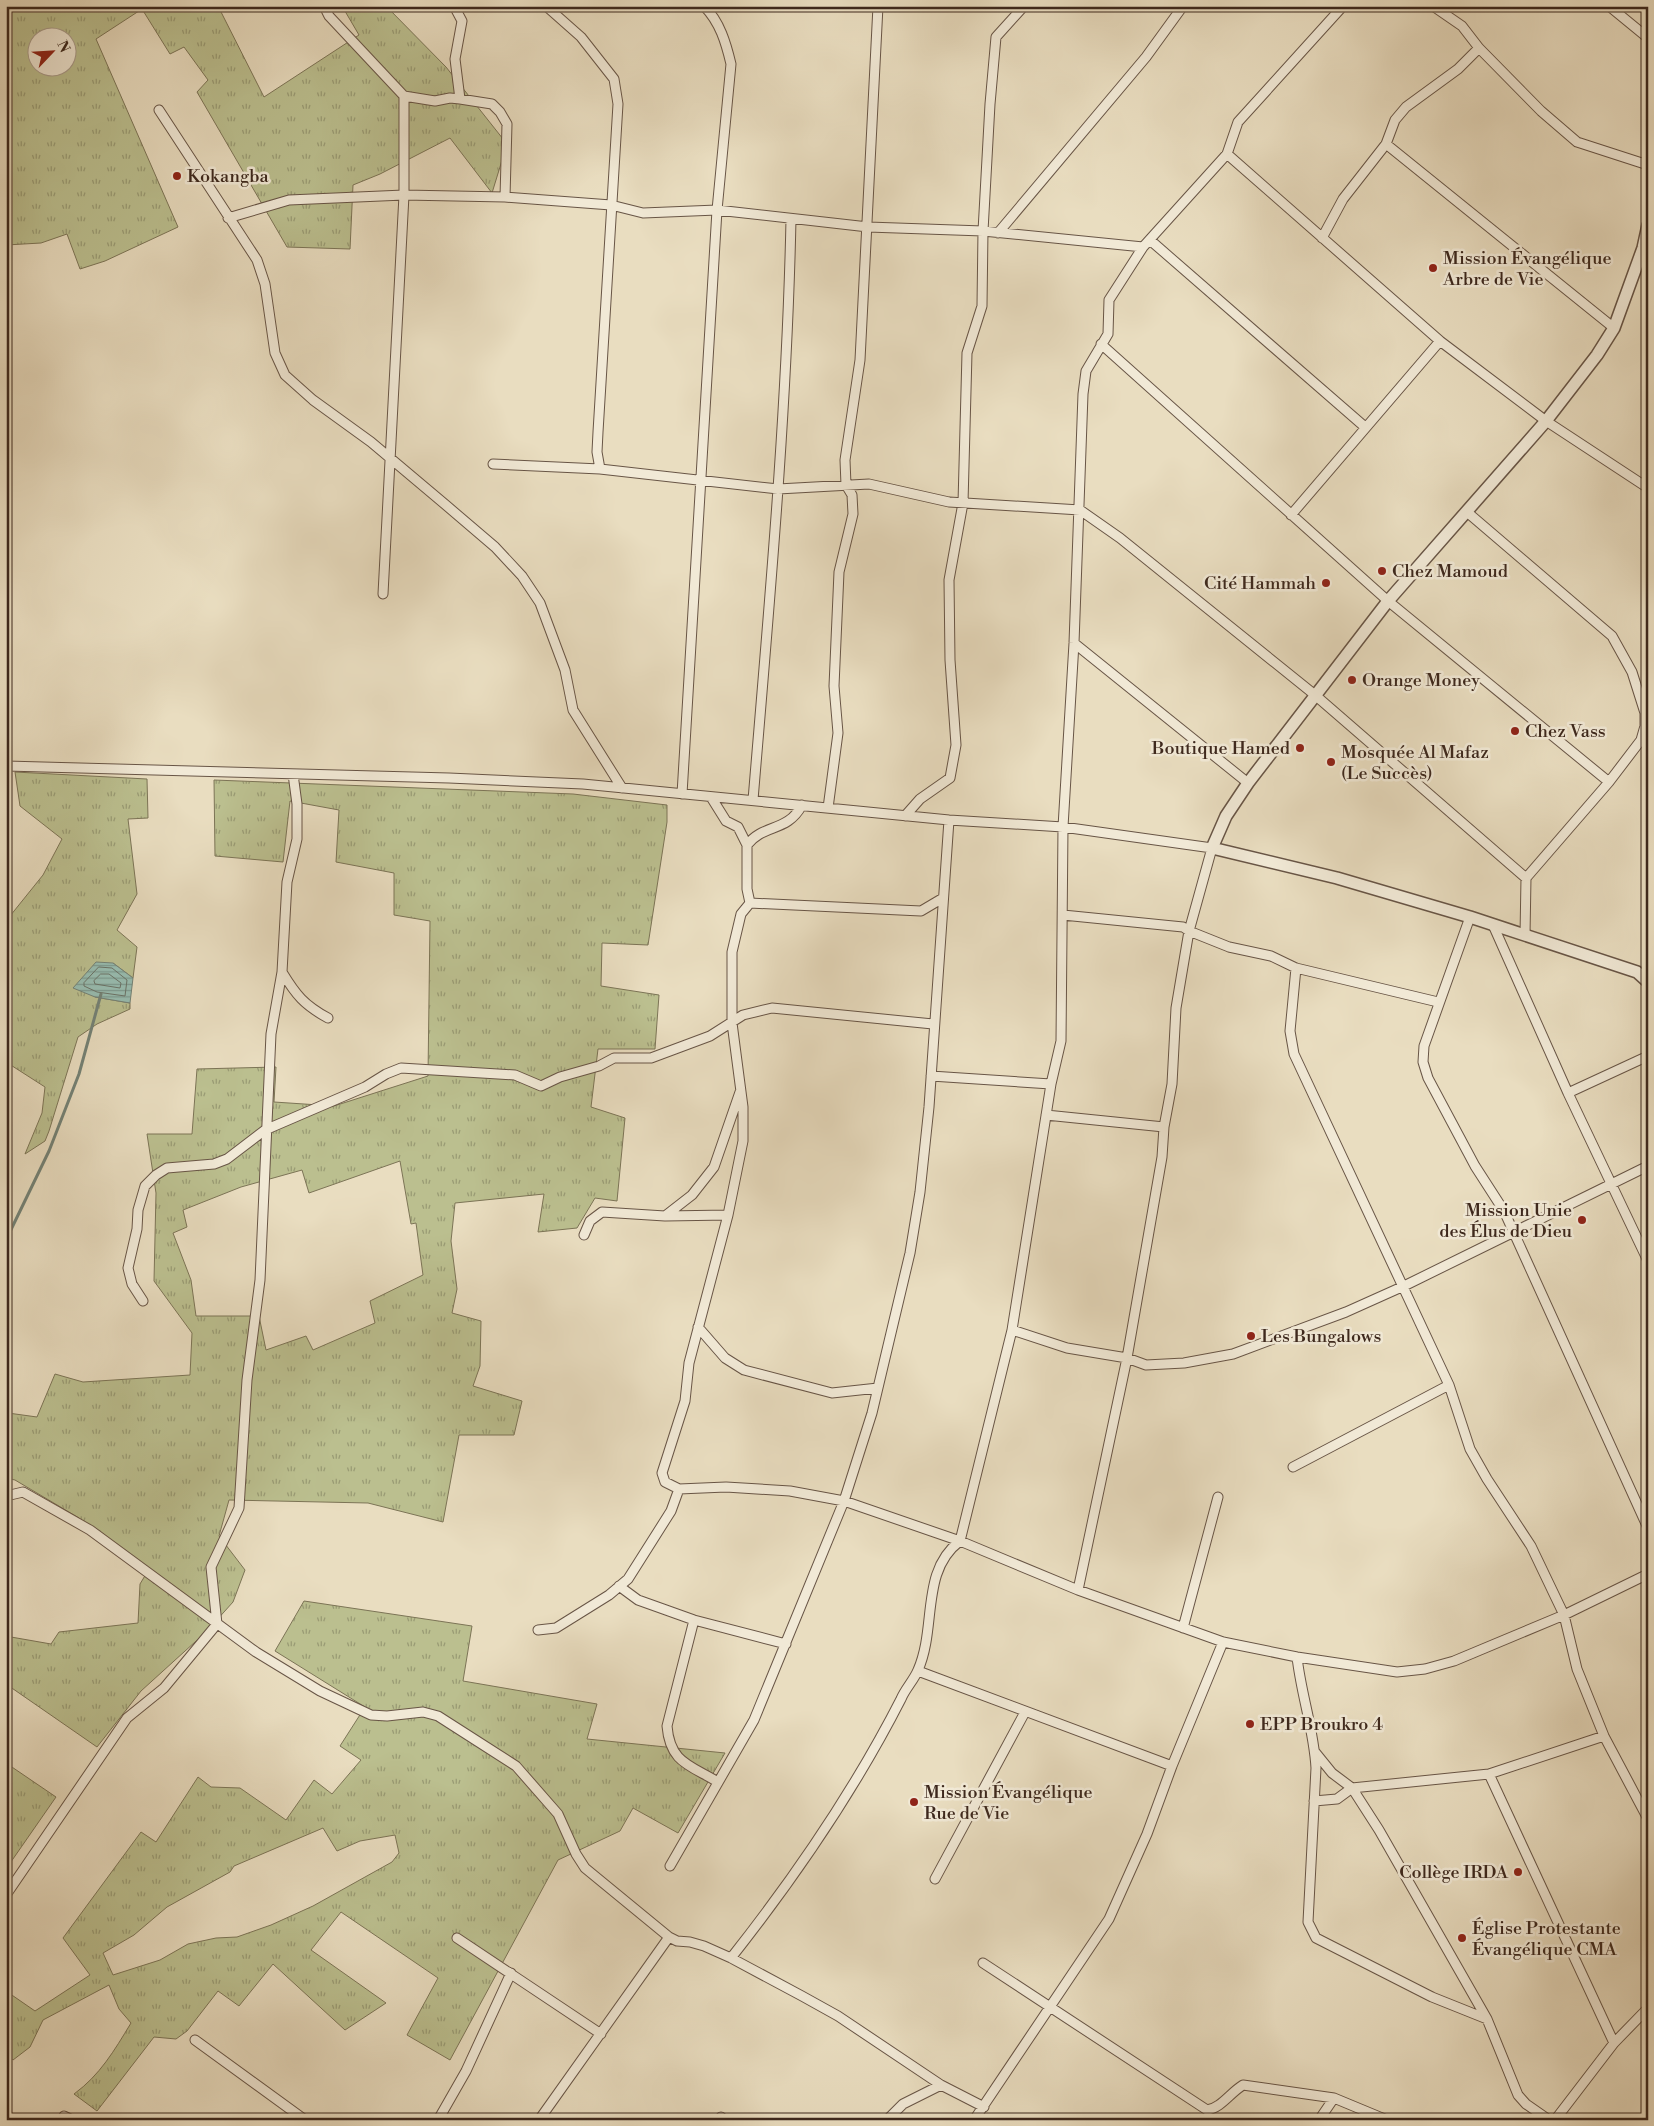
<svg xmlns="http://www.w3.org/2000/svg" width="1654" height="2126" font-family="'Libre Bodoni',serif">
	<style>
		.grass { fill: url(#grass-tufts); stroke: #7c7456; fill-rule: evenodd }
		.water { fill: url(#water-rules); stroke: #738175 }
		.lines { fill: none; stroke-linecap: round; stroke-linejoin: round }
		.shore { stroke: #6a7266; stroke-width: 1 }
		.stream { stroke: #738175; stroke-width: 3 }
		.minor-casing { stroke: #685546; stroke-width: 11 }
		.tertiary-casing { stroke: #685546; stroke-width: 14 }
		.minor { stroke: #f1e9d6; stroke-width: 9 }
		.tertiary { stroke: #f1e9d6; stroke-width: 11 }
		.poi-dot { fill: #8f2418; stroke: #f1e9d6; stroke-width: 2 }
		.labels { text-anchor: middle; stroke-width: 5; stroke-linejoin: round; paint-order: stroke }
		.poi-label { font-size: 18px; fill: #3d281d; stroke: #f1e9d6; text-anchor: start }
	</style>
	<defs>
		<pattern id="grass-tufts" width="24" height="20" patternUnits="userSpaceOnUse" patternTransform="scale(1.25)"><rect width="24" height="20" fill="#bbbf8f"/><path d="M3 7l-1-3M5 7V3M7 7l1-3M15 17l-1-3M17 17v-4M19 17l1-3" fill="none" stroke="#999b74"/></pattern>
		<pattern id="water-rules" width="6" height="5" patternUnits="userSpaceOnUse" patternTransform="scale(1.25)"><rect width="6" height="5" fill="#97bcb0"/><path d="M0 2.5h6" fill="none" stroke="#7c998f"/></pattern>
	</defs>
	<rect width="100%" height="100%" fill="#e9ddc0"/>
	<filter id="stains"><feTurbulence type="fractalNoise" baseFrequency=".004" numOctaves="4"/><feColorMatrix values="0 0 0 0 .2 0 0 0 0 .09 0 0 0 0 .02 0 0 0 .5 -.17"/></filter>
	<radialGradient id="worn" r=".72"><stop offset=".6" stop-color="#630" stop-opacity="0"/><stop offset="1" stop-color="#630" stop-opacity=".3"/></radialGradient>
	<path class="grass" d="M 6,6 L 218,6 L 264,97 L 359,35 L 342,6 L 386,6 L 446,67 L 507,144 L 492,193 L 450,138 L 380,174 L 353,185 L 350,249 L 287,247 L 197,92 L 208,80 L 184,47 L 170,54 L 142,9 L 96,39 L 178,227 L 105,261 L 80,269 L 67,234 L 41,243 L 6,245 ZM 38,38 L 68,38 L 68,68 L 38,68 Z
		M 15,772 L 147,779 L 148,818 L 128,819 L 137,894 L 117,930 L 137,947 L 133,978 L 113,963 L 95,997 L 130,1003 L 130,1009 L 97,1024 L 78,1037 L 49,1131 L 45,1141 L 25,1154 L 42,1113 L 45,1087 L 6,1062 L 6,921 L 43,875 L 62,839 L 20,806 Z
		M 214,780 L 573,794 L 667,805 L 667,822 L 648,945 L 602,943 L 601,986 L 659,995 L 655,1049 L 598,1049 L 591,1107 L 625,1118 L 617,1201 L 595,1198 L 577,1228 L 538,1232 L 544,1194 L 455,1203 L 451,1241 L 457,1289 L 452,1313 L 481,1321 L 480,1366 L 473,1386 L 522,1401 L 514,1435 L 459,1435 L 443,1522 L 368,1503 L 229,1500 L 219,1536 L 245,1570 L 233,1602 L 206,1632 L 141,1691 L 97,1747 L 6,1684 L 6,1622 L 11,1637 L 51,1644 L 59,1632 L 138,1623 L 140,1584 L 146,1574 L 75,1524 L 79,1518 L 15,1480 L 6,1478 L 6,1415 L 8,1413 L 37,1417 L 55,1374 L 83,1382 L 190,1375 L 192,1333 L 154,1281 L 156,1193 L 147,1134 L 192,1134 L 197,1069 L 276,1067 L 274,1102 L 334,1106 L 428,1076 L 430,921 L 394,915 L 394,873 L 336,862 L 339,810 L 290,801 L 283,862 L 215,856 ZM 400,1161 L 411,1224 L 416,1223 L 423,1275 L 370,1301 L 375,1323 L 313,1350 L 306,1336 L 266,1350 L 259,1316 L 196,1316 L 191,1280 L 173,1233 L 187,1227 L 183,1210 L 241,1187 L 302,1170 L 309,1193 Z
		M 304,1601 L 472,1626 L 463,1681 L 597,1704 L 587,1739 L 725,1753 L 678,1833 L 633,1808 L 620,1831 L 558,1860 L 450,2060 L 407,2035 L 438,1978 L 341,1912 L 311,1950 L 386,2003 L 345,2030 L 273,1964 L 239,2006 L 218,1991 L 187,2031 L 176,2039 L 154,2037 L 97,2111 L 74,2094 C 100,2075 114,2051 131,2023 L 119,2009 L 109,1985 L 43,2020 L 30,2047 L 13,2060 L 6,2053 L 6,1991 L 35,2011 L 90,1975 L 63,1938 L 141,1832 L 156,1842 L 198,1777 L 211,1787 L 240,1788 L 286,1820 L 314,1780 L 332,1794 L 361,1760 L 340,1746 L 365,1707 L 275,1651 ZM 323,1828 L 337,1851 L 360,1841 L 395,1835 L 399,1853 L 392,1862 L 313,1906 L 271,1925 L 237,1937 L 216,1938 L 188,1944 L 160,1960 L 113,1975 L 103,1953 L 134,1935 L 167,1907 L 230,1872 L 234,1866 Z
		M 6,1763 L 56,1797 L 6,1869 Z"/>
	<path class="water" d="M 96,962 L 113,963 L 133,978 L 130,1003 L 95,997 L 73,988 Z"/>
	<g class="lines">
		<path class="shore" d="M 99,967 L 112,968 L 127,980 L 125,996 L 97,992 L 84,986 L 84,983 Z
			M 101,974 L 109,974 L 121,983 L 120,988 L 95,984 L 94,981 Z"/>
		<path class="stream" d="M 6,1240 L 49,1151 L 79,1074 L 101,994"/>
		<defs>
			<path id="minor" d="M 324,6 L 329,16 L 404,96 L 435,101 L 450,98 L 460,99 L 492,104 L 500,112 L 507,124 L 505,197
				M 454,6 L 462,21 L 455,59 L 460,99
				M 546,6 L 581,37 L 614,79 L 618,104 L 598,432 L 597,452 L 600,469
				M 1433,6 L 1462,26 L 1479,48 L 1541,111 L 1577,142 L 1648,165
				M 1609,6 L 1648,38
				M 159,110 L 257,260 L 265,284 L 275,353 L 285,375 L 313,400 L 371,442 L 447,506 L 495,547 L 522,576 L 540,603 L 565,670 L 573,710 L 622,788
				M 1386,144 L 1614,328
				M 1227,154 L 1440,341 L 1546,421 L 1648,488
				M 228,218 L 289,200 L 404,195 L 505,197 L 611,205 L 643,213 L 717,210 L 868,227 L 983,231 L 1143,247
				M 998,233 L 1146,57 L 1183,6
				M 1322,238 L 1343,199 L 1386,144 L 1395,120 L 1406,107 L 1458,69 L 1479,48
				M 1150,240 L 1365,427
				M 1101,344 L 1388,601 L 1609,782
				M 493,464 L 600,469 L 778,489 L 869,484 L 949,502 L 1080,510 L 1120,538 L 1315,695 L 1526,878
				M 1467,512 L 1612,636 L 1632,672 L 1645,713 L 1645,726 L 1641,740 L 1609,782 L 1526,878 L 1525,935
				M 1291,515 L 1440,341
				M 383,594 L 404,195 L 404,96
				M 1074,643 L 1248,783
				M 6,766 L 449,778 L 583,784 L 949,820 L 1063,827 L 1212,848 L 1189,931 L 1229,947 L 1271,956 L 1296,968 L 1438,1002
				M 682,794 L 717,210 L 731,64 C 726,43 720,22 704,6
				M 711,797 L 726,821 L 738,827 L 747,845
				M 753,800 C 769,607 787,413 791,219
				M 802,805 C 787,833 764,823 747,845 L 747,889 L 750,903 L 741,914 L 732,952 L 732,1023 L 743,1107 L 743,1141 L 728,1215 L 689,1363 L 685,1401 L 662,1473 L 665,1482 L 679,1489 L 726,1487 L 790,1491 L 844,1501 L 960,1541 L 1078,1590 L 1223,1642 L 1297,1657 L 1397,1672 L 1425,1669 L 1454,1661 L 1564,1615 L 1648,1574
				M 828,808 L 838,733 L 834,686 L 839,572 L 853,514 L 852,495 L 846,485 L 845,460 L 860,360 L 878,6
				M 905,816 L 920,799 L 950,778 L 956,745 L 950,660 L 949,580 L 963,503 L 967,353 L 982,306 L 983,231 L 990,104 L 996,37 L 1024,6
				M 750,903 L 921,911 L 943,898
				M 1063,915 L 1183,927 L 1189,931 L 1176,1008 L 1172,1084 L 1164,1127 L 1162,1157 L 1127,1358 L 1078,1590
				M 1470,917 L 1424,1046 L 1423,1062 L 1428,1078 L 1475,1166 L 1504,1211 L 1648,1528
				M 1493,925 L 1568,1093 L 1648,1261
				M 1296,968 L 1290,1031 L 1294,1054 L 1449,1385 L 1470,1449 L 1487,1479 L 1531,1546 L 1564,1615 L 1577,1669 L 1604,1736 L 1648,1819
				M 282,972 C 296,995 304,1005 328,1018
				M 931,1076 L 1051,1084
				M 1568,1093 L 1648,1056
				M 1046,1115 L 1164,1127
				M 665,1216 L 692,1195 L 714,1167 L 740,1092
				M 584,1235 L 590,1221 L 602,1212 L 665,1216 L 728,1215
				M 143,1301 L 132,1284 L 128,1268 L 137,1229 L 138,1210 L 145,1186 L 156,1175 L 167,1168 L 214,1164 L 227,1159 L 265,1130 L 365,1087 L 386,1074 L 401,1068 L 515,1075 L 541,1086 L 560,1077 L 599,1066 L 614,1058 L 651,1058 L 710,1036 L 743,1015 L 772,1008 L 933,1024
				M 698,1327 L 725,1358 L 744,1370 L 832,1393 L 878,1388
				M 1012,1330 L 1067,1348 L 1127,1358 L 1146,1365 L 1184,1363 L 1233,1354 L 1346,1312 L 1404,1286 L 1648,1166
				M 1293,1467 L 1449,1385
				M 6,1496 L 23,1492 L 90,1530 L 256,1652 L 320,1691 L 371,1715 L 387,1716 L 423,1712 L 438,1716 L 516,1766 L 558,1814 L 576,1854 L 585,1868 L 669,1937 L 677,1941 L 690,1942 L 704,1946 L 731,1958 L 802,1996 L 838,2016 L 941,2085 L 984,2107
				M 619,1586 L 638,1600 L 694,1620 L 786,1644
				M 694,1620 L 667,1726 C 670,1763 690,1765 718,1782
				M 1183,1628 L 1218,1497
				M 538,1630 L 556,1628 L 609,1595 L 628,1579 L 671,1511 L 679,1489
				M 1297,1657 C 1301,1694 1314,1730 1316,1768 L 1308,1922 L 1316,1938 L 1432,1997 L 1487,2019
				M 918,1671 L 1172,1766
				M 1315,1752 L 1332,1773 L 1352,1788 L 1379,1830 L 1487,2019 L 1518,2095 L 1526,2104 L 1549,2120
				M 1489,1774 L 1614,2043
				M 1314,1801 L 1337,1799 L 1352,1788 L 1489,1774 L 1604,1736
				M 670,1866 L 754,1720 L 844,1501 L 872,1413 L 910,1253 L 920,1192 L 929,1107 L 949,820
				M 935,1879 L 1025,1712
				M 6,1895 L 127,1718 L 164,1688 L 217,1624 L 211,1567 L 239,1508 L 247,1380 L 260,1280 L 271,1034 L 282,972 L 287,882 L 297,839 L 297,804 L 293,774
				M 457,1938 L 601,2034
				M 731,1958 C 795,1877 854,1791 901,1699 C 905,1689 914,1680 918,1670 C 937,1627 920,1571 960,1541 L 1012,1330 L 1051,1084 L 1061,1041 L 1063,827 L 1074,643 L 1083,394 L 1086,371 L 1108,334 L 1109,300 L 1143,247 L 1227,154 L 1238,122 L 1343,6
				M 983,1963 L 1207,2110 C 1221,2108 1230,2093 1243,2085 L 1334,2098 L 1387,2120
				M 195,2040 L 305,2120
				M 64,2116 L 72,2120
				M 721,2117 L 724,2120
				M 438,2120 L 466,2071 L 511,1973
				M 539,2120 L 669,1937
				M 887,2120 L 903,2104 L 941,2085
				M 974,2120 L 1109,1919 L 1147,1834 L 1172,1766 L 1223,1642
				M 1319,2120 L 1334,2098
				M 1555,2120 L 1614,2043 L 1648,2008"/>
			<path id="tertiary" d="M 1648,225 L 1643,248 L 1614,328 L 1597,355 L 1546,421 L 1388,601 L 1248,783 L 1226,816 L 1212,848 L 1337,878 L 1470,917 L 1637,972 L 1648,982"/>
		</defs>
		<use href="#minor" class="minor-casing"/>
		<use href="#tertiary" class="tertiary-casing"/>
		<use href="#minor" class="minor"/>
		<use href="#tertiary" class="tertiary"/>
	</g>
	<g class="poi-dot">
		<circle cx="177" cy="176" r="5"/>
		<circle cx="1433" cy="268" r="5"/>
		<circle cx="1382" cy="571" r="5"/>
		<circle cx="1326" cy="583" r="5"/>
		<circle cx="1352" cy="680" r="5"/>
		<circle cx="1515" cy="731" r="5"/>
		<circle cx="1300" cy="748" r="5"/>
		<circle cx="1331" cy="762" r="5"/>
		<circle cx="1582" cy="1220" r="5"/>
		<circle cx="1251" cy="1336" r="5"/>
		<circle cx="1250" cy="1724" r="5"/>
		<circle cx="914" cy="1802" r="5"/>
		<circle cx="1518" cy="1872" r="5"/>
		<circle cx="1462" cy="1938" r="5"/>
	</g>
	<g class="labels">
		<g class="poi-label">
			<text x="187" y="182">Kokangba</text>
			<text x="1443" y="264">Mission Évangélique<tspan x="1443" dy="21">Arbre de Vie</tspan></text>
			<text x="1392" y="577">Chez Mamoud</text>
			<text x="1316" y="589" text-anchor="end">Cité Hammah</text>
			<text x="1362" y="686">Orange Money</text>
			<text x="1525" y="737">Chez Vass</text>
			<text x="1290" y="754" text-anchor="end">Boutique Hamed</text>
			<text x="1341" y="758">Mosquée Al Mafaz<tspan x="1341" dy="21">(Le Succès)</tspan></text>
			<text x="1572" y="1216" text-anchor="end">Mission Unie<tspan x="1572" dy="21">des Élus de Dieu</tspan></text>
			<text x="1261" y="1342">Les Bungalows</text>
			<text x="1260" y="1730">EPP Broukro 4</text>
			<text x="924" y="1798">Mission Évangélique<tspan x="924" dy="21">Rue de Vie</tspan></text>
			<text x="1508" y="1878" text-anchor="end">Collège IRDA</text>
			<text x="1472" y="1934">Église Protestante<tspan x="1472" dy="21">Évangélique CMA</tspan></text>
		</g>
	</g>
	<rect width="1654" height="2126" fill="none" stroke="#e9ddc0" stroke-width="25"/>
	<rect x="8" y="8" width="1639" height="2111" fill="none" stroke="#3d281d" stroke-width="2.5"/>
	<rect x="12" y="12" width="1629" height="2101" fill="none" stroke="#3d281d"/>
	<g transform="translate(52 52) rotate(65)"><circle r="24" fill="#f1e9d6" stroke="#a99c8c"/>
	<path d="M0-4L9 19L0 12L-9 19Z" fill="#8f2418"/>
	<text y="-8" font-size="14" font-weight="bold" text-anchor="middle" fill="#3d281d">N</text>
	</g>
	<rect width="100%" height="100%" filter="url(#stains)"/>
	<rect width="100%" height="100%" fill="url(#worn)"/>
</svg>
